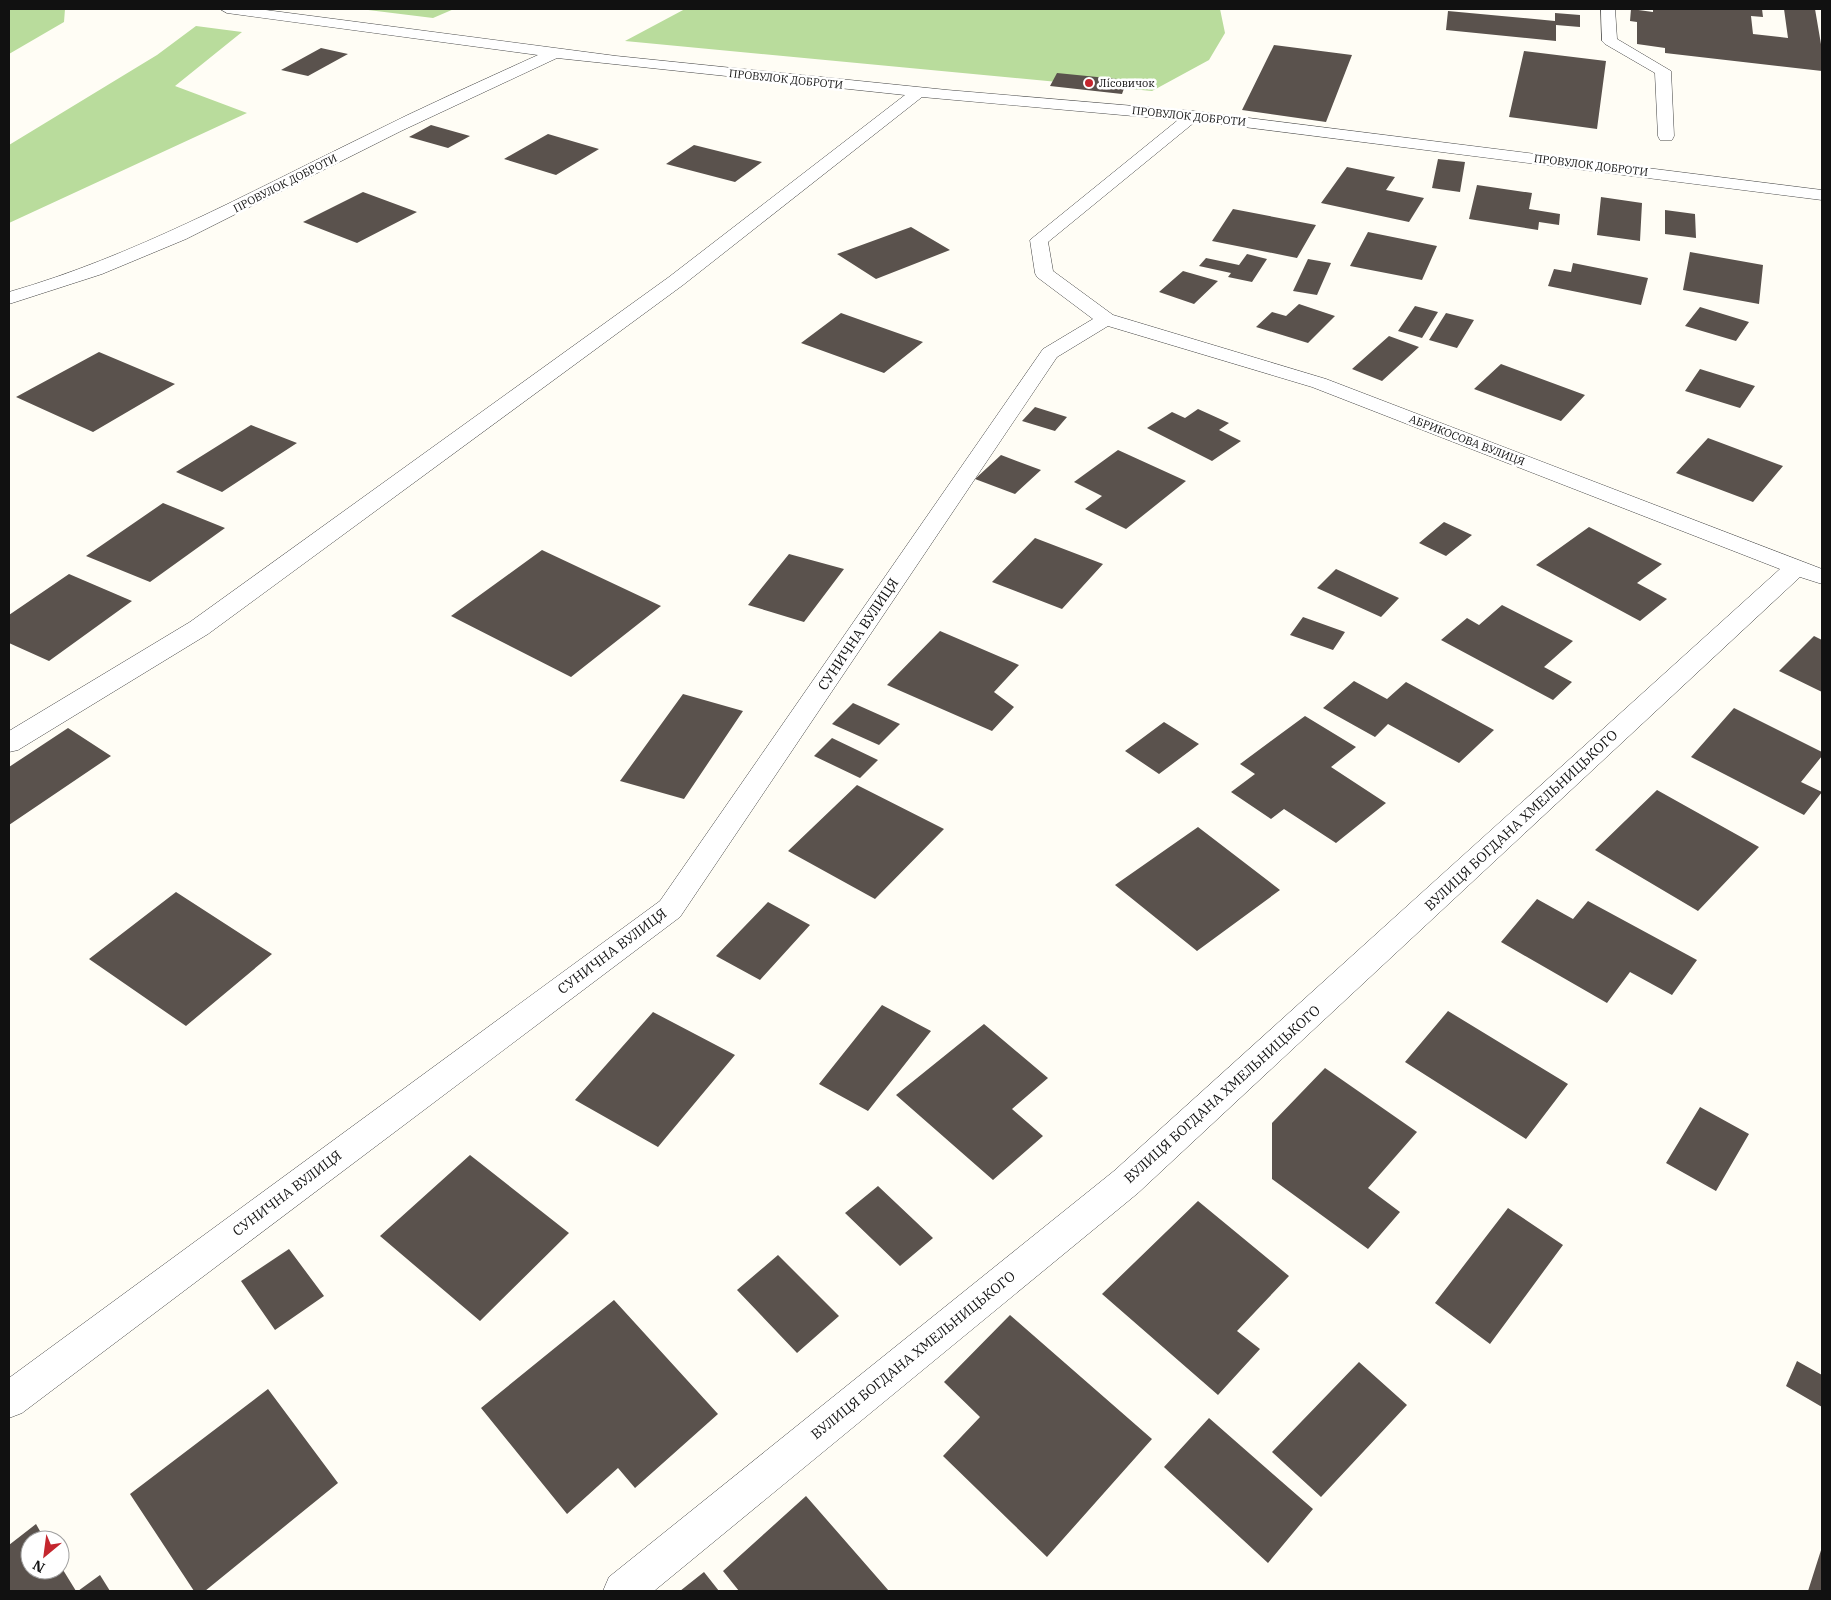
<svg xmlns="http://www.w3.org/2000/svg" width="1831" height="1600" font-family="'IBM Plex Serif',serif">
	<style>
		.forest { fill: #b9dc9c }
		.building { fill: #5a524d }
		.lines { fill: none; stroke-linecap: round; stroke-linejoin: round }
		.lane-casing { stroke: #444; stroke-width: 1 }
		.street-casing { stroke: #444; stroke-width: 1 }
		.lane { fill: #fff; fill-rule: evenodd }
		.street { fill: #fff; fill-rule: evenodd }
		.poi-dot { fill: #c4262e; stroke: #fff; stroke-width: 2 }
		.labels { text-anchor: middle; stroke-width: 5; stroke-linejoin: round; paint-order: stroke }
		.far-street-label { font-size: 11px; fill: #111; stroke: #fff }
		.far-poi-label { font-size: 11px; fill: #111; stroke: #fff; text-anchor: start }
		.street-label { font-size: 14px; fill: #111; stroke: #fff }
	</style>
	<rect width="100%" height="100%" fill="#fffdf5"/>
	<path class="forest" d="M 9,9 L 65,9 L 64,22 L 9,54 Z
		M 360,9 L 454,9 L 433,18 Z
		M 685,9 L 1220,9 L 1225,33 L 1209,60 L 1152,91 L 625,41 Z
		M 196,26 L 242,32 L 175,86 L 247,113 L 9,223 L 9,145 L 157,55 Z"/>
	<path class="building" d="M 1631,9 L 1653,12 L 1653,9 L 1762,9 L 1763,17 L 1751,16 L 1753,34 L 1788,38 L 1784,9 L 1815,9 L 1822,50 L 1822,71 L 1665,53 L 1665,48 L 1637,44 L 1637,22 L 1630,21 Z
		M 1448,11 L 1555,21 L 1555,13 L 1580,15 L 1580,27 L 1556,25 L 1556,41 L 1446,30 Z
		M 1274,45 L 1352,55 L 1326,122 L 1242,110 Z
		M 321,48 L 348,54 L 308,76 L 281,70 Z
		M 1524,51 L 1606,61 L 1597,129 L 1509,117 Z
		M 1057,73 L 1127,80 L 1122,94 L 1050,86 Z
		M 431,125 L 470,136 L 448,148 L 409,137 Z
		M 548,134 L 599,149 L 556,175 L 504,159 Z
		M 694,145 L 762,162 L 735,182 L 666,164 Z
		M 1438,159 L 1465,162 L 1460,192 L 1432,188 Z
		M 1347,167 L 1395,177 L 1386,190 L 1424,198 L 1409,222 L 1321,203 Z
		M 1477,185 L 1532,193 L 1529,209 L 1560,214 L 1559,225 L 1539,222 L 1538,230 L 1469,219 Z
		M 363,192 L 417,212 L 357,243 L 303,222 Z
		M 1601,197 L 1642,203 L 1640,241 L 1597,235 Z
		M 1233,209 L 1316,225 L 1297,258 L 1212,241 Z
		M 1665,210 L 1695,214 L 1696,238 L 1665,234 Z
		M 911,227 L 950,250 L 876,279 L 837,254 Z
		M 1368,232 L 1437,246 L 1422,280 L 1350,266 Z
		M 1690,252 L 1763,265 L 1759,304 L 1683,290 Z
		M 1247,254 L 1267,259 L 1252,282 L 1228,277 L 1231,273 L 1199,266 L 1206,258 L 1239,265 Z
		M 1308,259 L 1331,263 L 1317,295 L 1293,291 Z
		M 1573,263 L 1648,278 L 1641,305 L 1548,286 L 1554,269 L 1571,272 Z
		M 1183,271 L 1218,281 L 1194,304 L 1159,292 Z
		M 1299,304 L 1335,316 L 1308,343 L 1256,327 L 1272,312 L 1286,316 Z
		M 1415,306 L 1438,312 L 1422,338 L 1398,331 Z
		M 1700,307 L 1749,322 L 1736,341 L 1685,326 Z
		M 841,313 L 923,342 L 884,373 L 801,343 Z
		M 1446,313 L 1474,320 L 1457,348 L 1429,340 Z
		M 1389,336 L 1419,347 L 1382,381 L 1352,369 Z
		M 99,352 L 175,384 L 93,432 L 16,397 Z
		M 1501,364 L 1585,395 L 1561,421 L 1474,389 Z
		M 1700,369 L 1755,386 L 1740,408 L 1685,391 Z
		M 1035,407 L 1067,417 L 1055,431 L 1022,421 Z
		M 1198,409 L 1229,423 L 1219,430 L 1241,441 L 1212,461 L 1147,428 L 1172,412 L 1185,418 Z
		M 251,425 L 297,443 L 222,492 L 176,472 Z
		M 1708,438 L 1783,466 L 1753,502 L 1676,473 Z
		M 1118,450 L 1186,481 L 1126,529 L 1085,509 L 1102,496 L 1074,482 Z
		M 1001,455 L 1041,470 L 1015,494 L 975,479 Z
		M 163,503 L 225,528 L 150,582 L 86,556 Z
		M 1444,522 L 1472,535 L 1446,556 L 1419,543 Z
		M 1589,527 L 1662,564 L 1637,583 L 1667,599 L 1640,621 L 1536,565 Z
		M 1035,538 L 1103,564 L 1062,609 L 992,582 Z
		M 542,550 L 661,606 L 571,677 L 451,616 Z
		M 789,554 L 844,569 L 804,622 L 748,605 Z
		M 1336,569 L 1399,598 L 1381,617 L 1317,588 Z
		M 69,574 L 132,601 L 49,661 L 9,643 L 9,615 Z
		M 1502,605 L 1573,641 L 1544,667 L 1572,682 L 1553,700 L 1441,640 L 1467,618 L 1479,625 Z
		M 1303,617 L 1345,632 L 1333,650 L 1290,635 Z
		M 940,631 L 1019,665 L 994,692 L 1014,707 L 992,731 L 887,685 Z
		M 1814,636 L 1822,640 L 1822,692 L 1779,671 Z
		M 1354,681 L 1387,699 L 1406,682 L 1494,730 L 1459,763 L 1388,724 L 1375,737 L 1323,708 Z
		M 683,694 L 743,711 L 684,799 L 620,781 Z
		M 853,703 L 900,724 L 879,745 L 832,724 Z
		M 1734,708 L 1822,752 L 1822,756 L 1801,782 L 1822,792 L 1804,815 L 1691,757 Z
		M 1305,716 L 1356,747 L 1331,767 L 1386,803 L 1336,843 L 1284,809 L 1271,819 L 1231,792 L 1255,774 L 1240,764 Z
		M 1164,722 L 1199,744 L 1159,774 L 1125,751 Z
		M 68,728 L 111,756 L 9,825 L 9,767 Z
		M 832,738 L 878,760 L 860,778 L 814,756 Z
		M 857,785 L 944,829 L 875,899 L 788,851 Z
		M 1657,790 L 1759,847 L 1698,911 L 1595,850 Z
		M 1198,827 L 1280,890 L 1197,951 L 1115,885 Z
		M 176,892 L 272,954 L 186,1026 L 89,959 Z
		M 1537,899 L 1573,919 L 1588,901 L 1697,960 L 1672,995 L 1630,972 L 1607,1003 L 1501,942 Z
		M 768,902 L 810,925 L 760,980 L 716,956 Z
		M 882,1005 L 931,1031 L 868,1111 L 819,1084 Z
		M 1448,1011 L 1568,1084 L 1526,1139 L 1405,1062 Z
		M 653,1012 L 735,1055 L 658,1147 L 575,1100 Z
		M 984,1024 L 1048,1078 L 1012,1109 L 1043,1136 L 993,1180 L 896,1095 Z
		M 1325,1068 L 1417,1132 L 1368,1188 L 1400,1212 L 1368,1249 L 1272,1179 L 1272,1123 Z
		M 1700,1107 L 1749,1134 L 1716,1191 L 1666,1163 Z
		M 470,1155 L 569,1233 L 480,1321 L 380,1236 Z
		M 878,1186 L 933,1238 L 900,1266 L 845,1213 Z
		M 1198,1201 L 1289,1276 L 1237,1331 L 1260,1349 L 1218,1395 L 1102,1294 Z
		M 1508,1208 L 1563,1245 L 1490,1344 L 1435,1303 Z
		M 289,1249 L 324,1296 L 275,1330 L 241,1281 Z
		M 778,1255 L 839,1316 L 797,1353 L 737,1290 Z
		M 614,1300 L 718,1414 L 635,1488 L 618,1468 L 567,1514 L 481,1408 Z
		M 1010,1315 L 1152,1439 L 1047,1557 L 943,1456 L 980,1417 L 944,1382 Z
		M 1797,1361 L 1822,1375 L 1822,1407 L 1786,1386 Z
		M 1359,1362 L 1407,1405 L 1321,1497 L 1272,1452 Z
		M 268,1389 L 338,1483 L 205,1591 L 194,1591 L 130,1494 Z
		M 1209,1418 L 1313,1509 L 1268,1563 L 1164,1467 Z
		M 806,1496 L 889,1591 L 739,1591 L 723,1571 Z
		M 36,1524 L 45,1540 L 30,1540 L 30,1570 L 60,1570 L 60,1565 L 76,1591 L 9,1591 L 9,1545 Z
		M 1822,1547 L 1822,1591 L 1808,1591 Z
		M 704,1572 L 719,1591 L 680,1591 Z
		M 100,1575 L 110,1591 L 78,1591 Z"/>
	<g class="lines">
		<defs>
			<path id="lane" d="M 1601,9 L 1615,9 L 1617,39 L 1671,71 L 1674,136 L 1672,140 L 1660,140 L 1658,136 L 1655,73 L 1605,44 L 1602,41 Z"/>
			<path id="street" d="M 220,9 L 258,9 L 616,56 L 947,90 L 1193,111 L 1822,190 L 1822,200 L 1196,121 L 1048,242 L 1053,271 L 1113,315 L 1326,379 L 1822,569 L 1822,584 L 1800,577 L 1138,1193 L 654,1591 L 603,1591 L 609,1577 L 1114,1171 L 1780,569 L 1312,387 L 1108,326 L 1057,357 L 680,917 L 22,1413 L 9,1418 L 9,1378 L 660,901 L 1043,349 L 1093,319 L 1037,277 L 1035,273 L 1030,240 L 1178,120 L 922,97 L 683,285 L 208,634 L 18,750 L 9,752 L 9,731 L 190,622 L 669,277 L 905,95 L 557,58 L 401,131 L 186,239 L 102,274 L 9,304 L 9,292 C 134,256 246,194 363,137 C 420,108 479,82 538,55 L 227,13 Z"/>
		</defs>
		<use href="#lane" class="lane-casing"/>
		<use href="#street" class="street-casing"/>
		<use href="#lane" class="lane"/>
		<use href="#street" class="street"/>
	</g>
	<circle class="poi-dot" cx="1089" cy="83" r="5"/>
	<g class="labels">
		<g class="far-street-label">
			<text transform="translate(786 79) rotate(6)" y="4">ПРОВУЛОК ДОБРОТИ</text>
			<text transform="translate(1189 116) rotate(6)" y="4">ПРОВУЛОК ДОБРОТИ</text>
			<text transform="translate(1591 165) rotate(7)" y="4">ПРОВУЛОК ДОБРОТИ</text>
			<text transform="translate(285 183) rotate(-27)" y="4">ПРОВУЛОК ДОБРОТИ</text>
			<text transform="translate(1467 440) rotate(21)" y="4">АБРИКОСОВА ВУЛИЦЯ</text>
		</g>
		<g class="far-poi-label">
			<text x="1099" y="87">Лісовичок</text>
		</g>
		<g class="street-label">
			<text transform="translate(858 634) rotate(-56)" y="5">СУНИЧНА ВУЛИЦЯ</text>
			<text transform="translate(1521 820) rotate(-43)" y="5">ВУЛИЦЯ БОГДАНА ХМЕЛЬНИЦЬКОГО</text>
			<text transform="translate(612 951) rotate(-37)" y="5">СУНИЧНА ВУЛИЦЯ</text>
			<text transform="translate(1222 1094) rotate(-42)" y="5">ВУЛИЦЯ БОГДАНА ХМЕЛЬНИЦЬКОГО</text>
			<text transform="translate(287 1193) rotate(-37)" y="5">СУНИЧНА ВУЛИЦЯ</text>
			<text transform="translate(913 1355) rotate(-39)" y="5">ВУЛИЦЯ БОГДАНА ХМЕЛЬНИЦЬКОГО</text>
		</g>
	</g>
	<rect width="1831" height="1600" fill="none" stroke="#111111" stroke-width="20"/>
	<g transform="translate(45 1555) rotate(209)"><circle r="24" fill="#ffffff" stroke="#a0a0a0"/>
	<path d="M0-4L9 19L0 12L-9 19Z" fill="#c4262e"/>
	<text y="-8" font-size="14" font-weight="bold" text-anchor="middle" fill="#111111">N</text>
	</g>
</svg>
